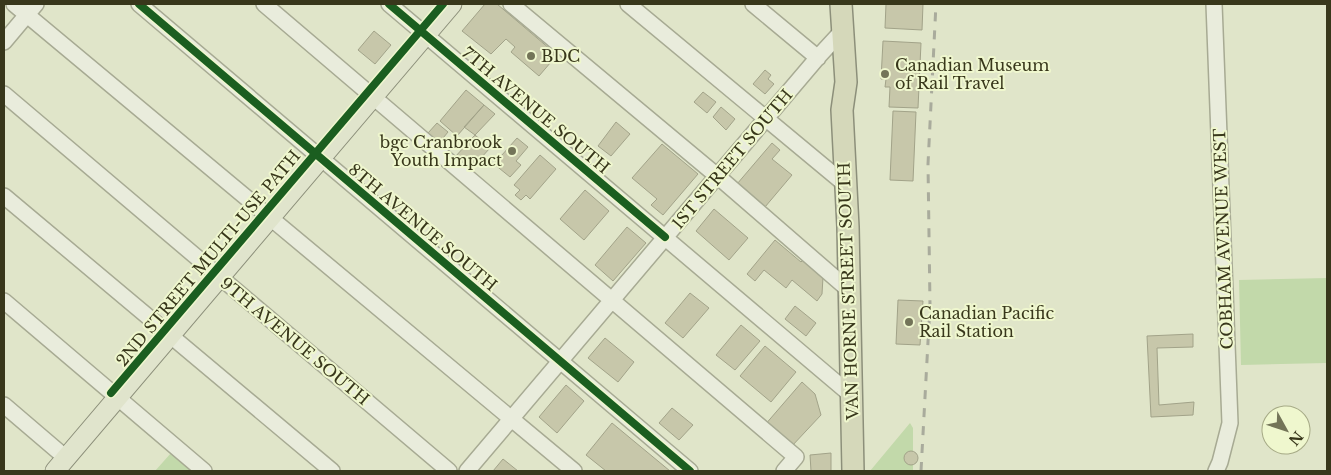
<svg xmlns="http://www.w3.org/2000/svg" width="1331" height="475" font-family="'Libre Baskerville',serif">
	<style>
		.green { fill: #c2d9aa }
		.building { fill: #c7c7aa; stroke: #a2a389 }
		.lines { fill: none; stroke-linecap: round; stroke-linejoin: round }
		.minor-casing { stroke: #a7aa93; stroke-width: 18 }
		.major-casing { stroke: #8c8f7a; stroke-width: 21 }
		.highway-casing { stroke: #8c8f7a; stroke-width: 24 }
		.minor { stroke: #e9ecdc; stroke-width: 15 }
		.major { stroke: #e0e4cc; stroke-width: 19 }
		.highway { stroke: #d5d8ba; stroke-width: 21 }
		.rail { stroke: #a9ab9c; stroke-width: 3; stroke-dasharray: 9 9; stroke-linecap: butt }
		.cycleway-casing { stroke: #eff7ce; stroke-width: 11 }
		.cycleway { stroke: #1b5e20; stroke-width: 8 }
		.poi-dot { fill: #737458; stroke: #eff7ce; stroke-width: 2 }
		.labels { text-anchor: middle; stroke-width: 4; stroke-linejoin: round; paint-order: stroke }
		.poi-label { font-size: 16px; fill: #38371b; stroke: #eff7ce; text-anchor: start }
		.street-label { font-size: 16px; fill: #38371b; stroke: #eff7ce }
	</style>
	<rect width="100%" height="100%" fill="#e0e5c9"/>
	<path class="green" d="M 1327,278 L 1327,363 L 1241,365 L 1239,280 Z
		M 910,423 L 913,428 L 913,471 L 870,471 Z
		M 171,453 L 192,471 L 155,471 Z"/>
	<path class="building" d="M 485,4 L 497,4 L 557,55 L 539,76 L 511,52 L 515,47 L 506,39 L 491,54 L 462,31 Z
		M 886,4 L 923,4 L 922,30 L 885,28 Z
		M 374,31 L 391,45 L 375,64 L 358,50 Z
		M 883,41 L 921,43 L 918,108 L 889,107 L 890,87 L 885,87 L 886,79 L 881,79 Z
		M 765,70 L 771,75 L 768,79 L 774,84 L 765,94 L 753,84 Z
		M 466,90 L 484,105 L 457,136 L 440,121 Z
		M 703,92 L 716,102 L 707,113 L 694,102 Z
		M 484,105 L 495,114 L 475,135 L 464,127 Z
		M 721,107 L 735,119 L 726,130 L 713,117 Z
		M 893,111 L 916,112 L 913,181 L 890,180 Z
		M 616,122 L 630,134 L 611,156 L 598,146 Z
		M 437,123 L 448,132 L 439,143 L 428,133 Z
		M 475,135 L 490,148 L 470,170 L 455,157 Z
		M 517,138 L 528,147 L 516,161 L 521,165 L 510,177 L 494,164 Z
		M 772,143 L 780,150 L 772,159 L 792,175 L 765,207 L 737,184 Z
		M 662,144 L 698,174 L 663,215 L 651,205 L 657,199 L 632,178 Z
		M 540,155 L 556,169 L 530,199 L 526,195 L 521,200 L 515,195 L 520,190 L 514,185 Z
		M 585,190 L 609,211 L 584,240 L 560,219 Z
		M 714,209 L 748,238 L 729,260 L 696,231 Z
		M 627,227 L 646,243 L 613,281 L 595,265 Z
		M 775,240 L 801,262 L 803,260 L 823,277 L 822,294 L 817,301 L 792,280 L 786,288 L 764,270 L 755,281 L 747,274 Z
		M 690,293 L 709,308 L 683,338 L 665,323 Z
		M 898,300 L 923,301 L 920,345 L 896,344 Z
		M 795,306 L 816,323 L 806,336 L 785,319 Z
		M 741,325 L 760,341 L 735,370 L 716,355 Z
		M 1193,334 L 1193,347 L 1157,348 L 1159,405 L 1194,402 L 1193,415 L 1151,417 L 1147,336 Z
		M 605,338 L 634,362 L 618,382 L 588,358 Z
		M 765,346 L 796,372 L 771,402 L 740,376 Z
		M 802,382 L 815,394 L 821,415 L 791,447 L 764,426 Z
		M 566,385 L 584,401 L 557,433 L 539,417 Z
		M 672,408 L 693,425 L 679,440 L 659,423 Z
		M 612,423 L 670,471 L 606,471 L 586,455 Z
		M904 458a7 7 0 1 1 14 0a7 7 0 1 1-14 0Z
		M 831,453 L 831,471 L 811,471 L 810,455 Z
		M 503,459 L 518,471 L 493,471 Z"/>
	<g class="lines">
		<defs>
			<path id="minor" d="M 14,4 L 574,471
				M 139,4 L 690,471
				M 264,4 L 796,457 L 784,471
				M 389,4 L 851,395
				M 511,4 L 722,180 L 850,291
				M 628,4 L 846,185
				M 753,4 L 818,58
				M 1214,4 L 1230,423 L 1220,462 L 1216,471
				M 4,42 L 36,4
				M 4,94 L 449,471
				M 4,196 L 332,471
				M 4,301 L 204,471
				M 4,405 L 66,458
				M 467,471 L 819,56 L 843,30"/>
			<path id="major" d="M 55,471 L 452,4"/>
			<path id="highway" d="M 841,4 L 846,82 L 842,110 L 848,227 L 853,471"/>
		</defs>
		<use href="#minor" class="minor-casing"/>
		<use href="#major" class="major-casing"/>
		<use href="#highway" class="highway-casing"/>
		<use href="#minor" class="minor"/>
		<use href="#major" class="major"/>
		<use href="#highway" class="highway"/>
		<path class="rail" d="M 921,471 L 930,305 L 928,164 L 936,4"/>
		<defs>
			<path id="cycleway" d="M 139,4 L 690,471
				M 389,4 L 665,237
				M 111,393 L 443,4"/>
		</defs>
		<use href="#cycleway" class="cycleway-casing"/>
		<use href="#cycleway" class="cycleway"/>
	</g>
	<g class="poi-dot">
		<circle cx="531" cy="56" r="5"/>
		<circle cx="885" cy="74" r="5"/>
		<circle cx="512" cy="151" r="5"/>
		<circle cx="909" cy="322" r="5"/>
	</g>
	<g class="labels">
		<g class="poi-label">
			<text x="541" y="62">BDC</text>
			<text x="895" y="71">Canadian Museum<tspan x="895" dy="18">of Rail Travel</tspan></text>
			<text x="502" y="148" text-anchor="end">bgc Cranbrook<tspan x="502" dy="18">Youth Impact</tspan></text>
			<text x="919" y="319">Canadian Pacific<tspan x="919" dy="18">Rail Station</tspan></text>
		</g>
		<g class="street-label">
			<text transform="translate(536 110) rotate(40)" y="6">7TH AVENUE SOUTH</text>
			<text transform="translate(732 159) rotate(-50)" y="6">1ST STREET SOUTH</text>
			<text transform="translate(423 227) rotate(40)" y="6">8TH AVENUE SOUTH</text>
			<text transform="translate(1223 239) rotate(-92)" y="6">COBHAM AVENUE WEST</text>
			<text transform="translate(208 258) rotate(-50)" y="6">2ND STREET MULTI-USE PATH</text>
			<text transform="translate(848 291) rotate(-92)" y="6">VAN HORNE STREET SOUTH</text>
			<text transform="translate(295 341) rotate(40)" y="6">9TH AVENUE SOUTH</text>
		</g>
	</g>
	<rect width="1331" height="475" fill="none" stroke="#38371b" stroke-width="10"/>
	<g transform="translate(1286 430) rotate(130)"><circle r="24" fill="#eff7ce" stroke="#a6aa86"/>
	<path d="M0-4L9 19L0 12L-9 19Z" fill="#737458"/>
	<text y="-8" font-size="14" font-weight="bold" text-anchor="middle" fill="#38371b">N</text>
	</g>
</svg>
